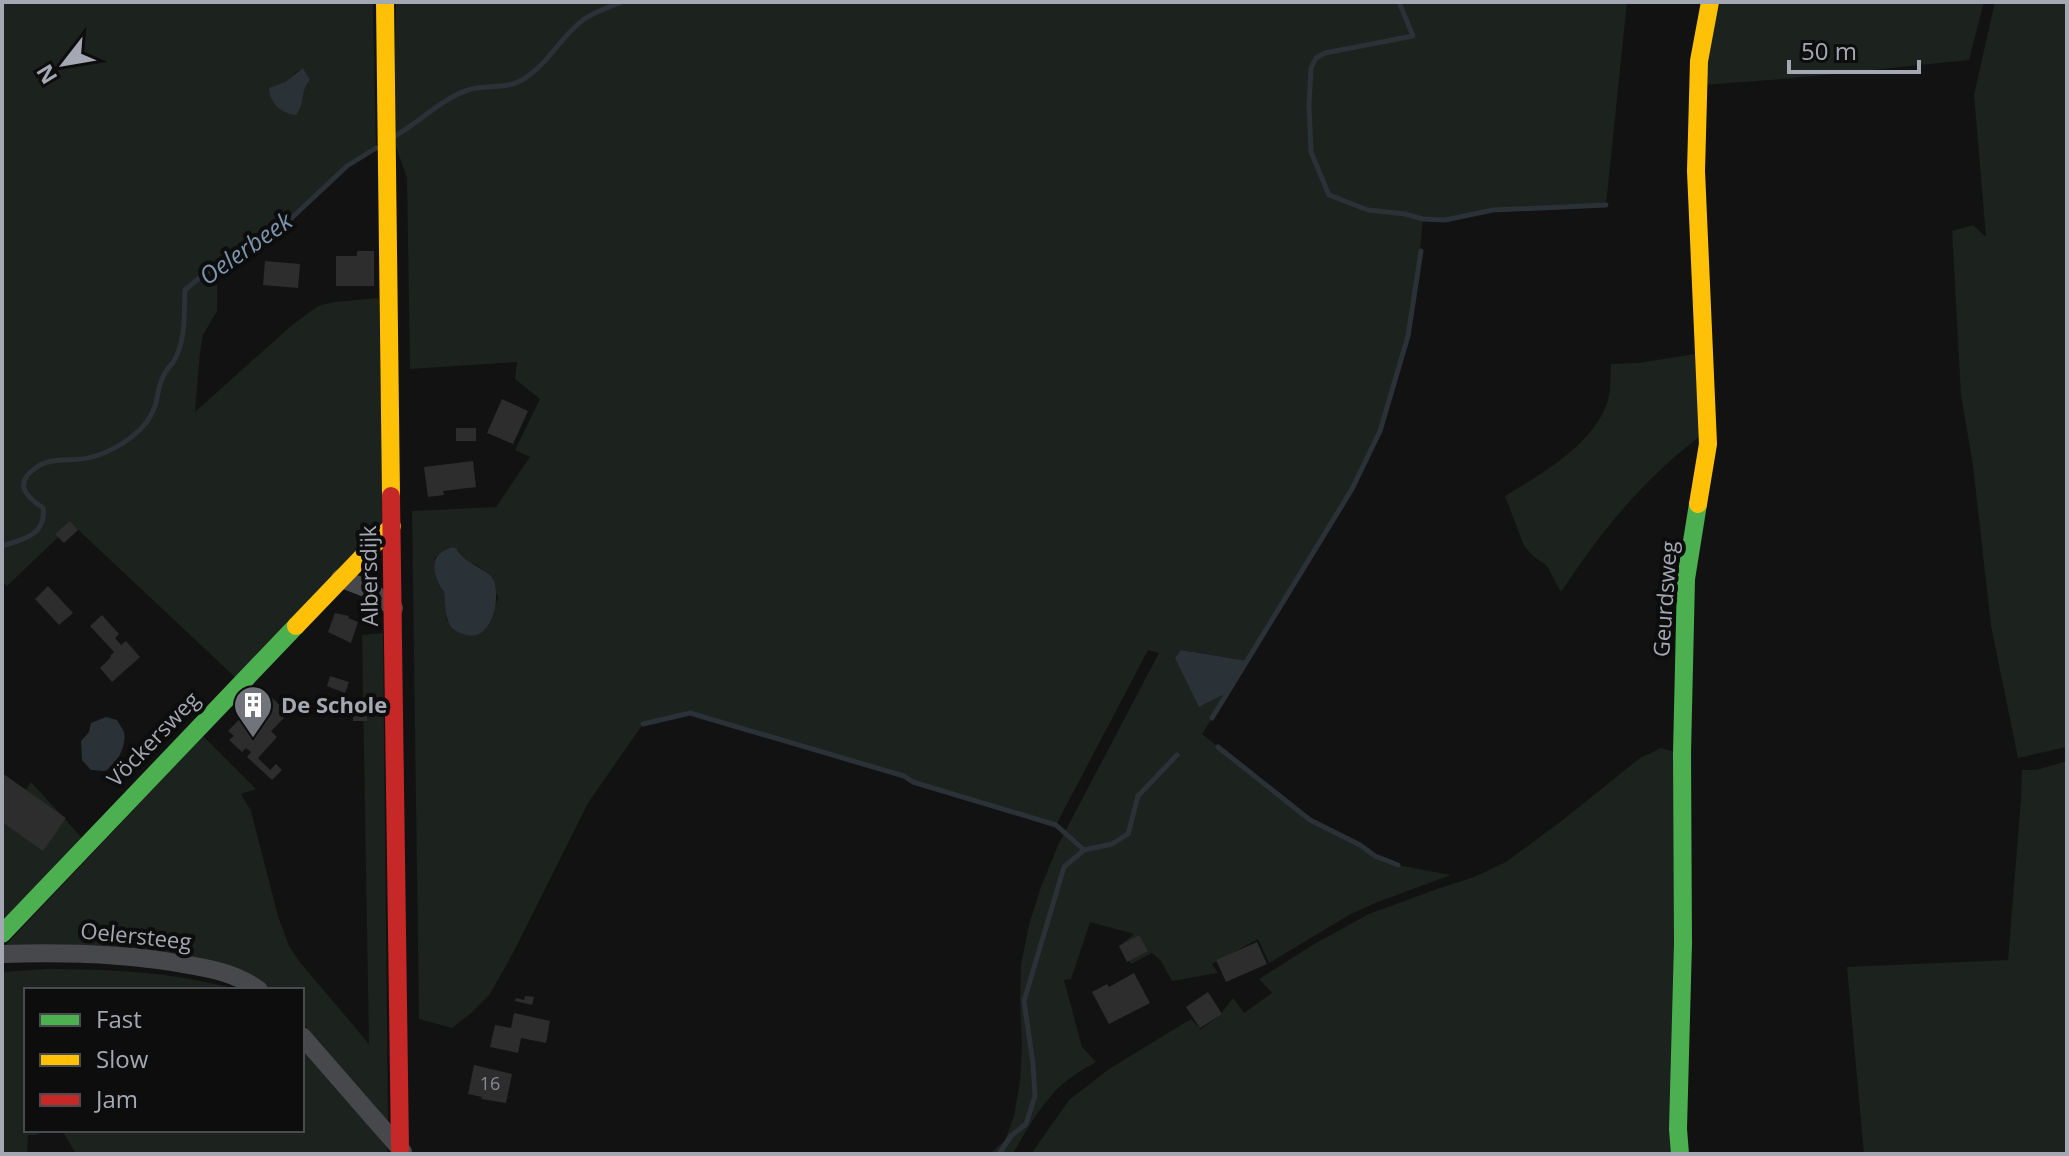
<svg xmlns="http://www.w3.org/2000/svg" width="2069" height="1156" font-family="'Open Sans',sans-serif">
	<style>
		.green { fill: #1c221d; fill-rule: evenodd }
		.water { fill: #2a3137 }
		.lines { fill: none; stroke-linecap: round; stroke-linejoin: round }
		.stream { stroke: #2a3137; stroke-width: 5 }
		.building { fill: #2d2d2e }
		.street { stroke: #47484b; stroke-width: 18 }
		.fast { stroke: #4caf50; stroke-width: 18 }
		.slow { stroke: #ffc107; stroke-width: 18 }
		.jam { stroke: #c62828; stroke-width: 18 }
		.labels { text-anchor: middle; stroke-width: 8; stroke-linejoin: round; paint-order: stroke }
		.number-label { font-size: 18px; fill: #868992 }
		.street-label { font-size: 22px; fill: #a4a8b3; stroke: #0d0d0e }
		.poi-label { font-size: 22px; font-weight: bold; fill: #a4a8b3; stroke: #0d0d0e; text-anchor: start }
		.water-label { font-size: 24px; font-style: italic; fill: #7c95ad; stroke: #0d0d0e }
	</style>
	<rect width="100%" height="100%" fill="#121213"/>
	<path class="green" d="M 2,2 L 373,2 L 376,148 L 347,166 L 282,227 L 217,267 L 217,311 L 203,335 L 200,353 L 195,412 L 291,326 L 318,306 L 334,302 L 379,298 L 383,526 L 237,679 L 72,524 L 7,586 L 2,581 ZM 299,70 L 304,86 L 301,102 L 276,86 L 285,82 Z
		M 396,2 L 1627,2 L 1606,205 L 1493,210 L 1462,218 L 1445,220 L 1423,219 L 1416,292 L 1408,336 L 1380,431 L 1352,489 L 1248,661 L 1181,650 L 1199,707 L 1229,692 L 1202,734 L 1310,820 L 1360,845 L 1375,856 L 1398,865 L 1451,875 L 1375,903 L 1349,915 L 1269,963 L 1258,939 L 1212,964 L 1218,973 L 1172,981 L 1161,961 L 1152,953 L 1131,964 L 1119,946 L 1134,934 L 1090,922 L 1071,979 L 1064,980 L 1082,1047 L 1096,1062 C 1080,1071 1063,1081 1051,1096 C 1036,1113 1024,1134 1013,1154 L 990,1154 L 1005,1140 L 1014,1116 L 1020,1082 L 1022,1047 L 1020,999 L 1021,964 L 1029,925 L 1041,887 L 1059,843 L 1159,653 L 1148,650 L 1056,825 L 913,782 L 904,776 L 690,713 L 643,724 L 588,803 L 514,951 L 490,994 L 470,1014 L 452,1028 L 419,1019 L 412,511 L 496,507 L 530,457 L 515,450 L 540,399 L 515,379 L 517,362 L 410,369 L 407,178 L 393,138 ZM 458,549 C 467,567 474,561 485,571 C 491,576 494,590 498,597 L 496,604 L 447,621 L 444,592 C 435,584 434,568 435,557 Z
		M 1720,2 L 1984,2 L 1969,60 L 1783,79 L 1701,85 Z
		M 1995,2 L 2067,2 L 2067,747 L 2018,758 L 1991,626 L 1973,465 L 1961,395 L 1952,231 L 1973,225 L 1986,237 L 1974,95 Z
		M 1695,354 L 1700,436 C 1641,482 1602,530 1561,592 L 1547,566 L 1533,556 L 1524,546 L 1505,496 C 1542,474 1599,441 1609,396 C 1611,386 1610,374 1611,364 L 1638,363 Z
		M 383,633 L 388,1126 L 302,1022 L 302,990 L 272,990 L 251,979 L 2,949 L 203,736 L 256,789 L 241,794 L 251,811 L 278,916 L 289,946 L 299,961 L 369,1044 L 362,635 Z
		M 1661,748 L 1678,753 L 1677,1154 L 1031,1154 L 1069,1100 L 1109,1069 L 1191,1019 L 1201,1029 L 1220,1015 L 1233,998 L 1244,1013 L 1272,993 L 1259,979 L 1316,943 L 1369,914 L 1437,889 L 1474,877 L 1506,862 L 1564,819 L 1640,758 Z
		M 2067,761 L 2067,1154 L 1864,1154 L 1847,967 L 2008,960 L 2021,800 L 2022,770 L 2036,770 Z
		M 31,782 L 84,840 L 2,924 L 2,822 L 4,823 Z
		M 46,969 C 111,969 176,972 239,990 L 26,990 L 26,1130 L 48,1130 L 35,1135 L 28,1135 L 27,1154 L 2,1154 L 2,972 Z
		M 302,1046 L 387,1148 L 387,1154 L 76,1154 L 62,1130 L 302,1130 Z"/>
	<path class="water" d="M 303,68 L 310,80 C 300,90 305,105 296,115 C 280,113 270,103 269,88 L 285,82 Z
		M 453,547 L 457,549 C 467,567 488,567 494,581 C 501,600 491,645 463,634 C 457,632 451,629 449,623 C 445,615 445,601 444,592 C 439,586 437,581 435,573 C 432,557 439,552 453,547 Z
		M 1181,650 L 1248,661 L 1229,692 L 1199,707 L 1175,658 Z
		M 106,717 L 117,720 C 118,722 123,729 124,732 C 127,744 117,767 104,771 C 102,771 92,770 91,770 L 82,760 L 81,741 L 89,732 L 91,723 Z"/>
	<g class="lines">
		<path class="stream" d="M 1399,2 L 1413,36 L 1325,53 L 1316,58 L 1311,68 L 1309,105 L 1311,152 L 1329,195 L 1368,210 L 1405,214 L 1423,219 L 1445,220 L 1493,210 L 1606,205
			M 395,136 C 418,123 443,98 468,90 C 485,84 505,90 522,80 C 547,66 560,37 583,20 C 595,11 609,7 622,2
			M 2,546 C 23,540 47,534 43,508 C 25,496 13,483 37,467 C 52,456 76,463 96,456 C 119,448 147,431 155,406 C 158,397 158,386 163,377 C 166,369 173,364 176,357 C 186,336 184,312 185,290 L 205,273 L 282,227 L 347,166 L 376,148
			M 1212,718 L 1352,489 L 1380,431 L 1408,336 L 1421,251
			M 643,724 L 690,713 L 904,776 L 913,782 L 1056,825 L 1084,850 L 1112,844 L 1128,834 L 1138,796 L 1177,755
			M 1218,747 L 1310,820 L 1360,845 L 1375,856 L 1398,865
			M 999,1154 L 1011,1136 L 1026,1124 L 1035,1096 L 1033,1064 L 1024,1001 L 1064,867 L 1084,850"/>
	</g>
	<path class="building" d="M 357,251 L 374,251 L 374,286 L 336,286 L 336,256 L 357,256 Z
		M 265,261 L 300,264 L 298,288 L 263,285 Z
		M 502,399 L 528,411 L 513,444 L 487,433 Z
		M 456,428 L 476,428 L 476,441 L 456,441 Z
		M 473,461 L 476,487 L 443,491 L 444,495 L 428,497 L 424,467 Z
		M 70,521 L 78,530 L 64,543 L 55,534 Z
		M 48,586 L 73,613 L 59,625 L 35,599 Z
		M 335,613 L 349,616 L 348,618 L 358,622 L 351,643 L 328,632 Z
		M 102,615 L 119,634 L 115,638 L 121,645 L 126,641 L 140,657 L 112,682 L 100,668 L 111,657 L 110,656 L 114,652 L 90,626 Z
		M 330,676 L 349,682 L 345,693 L 327,686 Z
		M 261,697 L 266,701 L 271,697 L 283,708 L 279,713 L 284,718 L 271,731 L 277,737 L 258,758 L 270,770 L 276,764 L 282,770 L 272,780 L 247,757 L 251,752 L 246,748 L 242,752 L 229,740 L 234,736 L 228,731 Z
		M 353,704 L 367,704 L 367,721 L 353,721 Z
		M 2,773 L 66,818 L 43,851 L 2,822 Z
		M 1139,935 L 1148,951 L 1127,962 L 1119,946 Z
		M 1257,942 L 1267,964 L 1226,982 L 1216,960 Z
		M 1134,973 L 1150,1003 L 1109,1024 L 1092,992 L 1107,984 L 1109,987 Z
		M 1208,992 L 1222,1014 L 1200,1028 L 1186,1007 Z
		M 525,996 L 534,997 L 532,1005 L 515,1001 L 516,998 L 524,1000 Z
		M 514,1013 L 550,1021 L 546,1043 L 521,1038 L 518,1053 L 490,1047 L 495,1025 L 511,1028 Z
		M 474,1065 L 512,1074 L 506,1103 L 481,1099 L 482,1097 L 468,1094 Z"/>
	<g class="lines">
		<path class="street" d="M 340,578 L 368,589 L 394,608
			M 2,954 C 61,952 119,953 177,963 C 207,968 235,972 259,990
			M 302,1036 L 403,1152"/>
		<path class="fast" d="M 2,934 L 296,626
			M 1680,1154 L 1678,1129 L 1683,943 L 1682,753 L 1686,579 L 1698,504"/>
		<path class="slow" d="M 385,2 L 391,496
			M 1698,504 L 1708,444 L 1696,171 L 1699,61 L 1710,2
			M 296,626 L 392,526"/>
		<path class="jam" d="M 391,496 L 400,1149"/>
	</g>
	<defs>
		<symbol id="building-pin" viewBox="-11 -11 22 30"><path d="M0 17L-7.5 6A9.5 9.5 0 1 1 7.5 6Z" fill="#71747b" stroke="#0d0d0e"/><path d="M-4-6H4V6H1V3H-1V6H-4ZM-2.5-4.3h1.7v1.8h-1.7ZM.8-4.3h1.7v1.8H.8ZM-2.5-1h1.7V.8h-1.7ZM.8-1h1.7V.8H.8Z" fill="#fff"/></symbol>
	</defs>
	<g fill-rule="evenodd">
		<use href="#building-pin" x="231" y="683" width="44" height="60"/>
	</g>
	<g class="labels">
		<g class="number-label">
			<text x="490" y="1090">16</text>
		</g>
		<g class="street-label">
			<text transform="translate(369 576) rotate(-91)" y="8">Albersdijk</text>
			<text transform="translate(1665 599) rotate(-86)" y="8">Geurdsweg</text>
			<text transform="translate(153 739) rotate(-46)" y="8">Vöckersweg</text>
			<text transform="translate(136 936) rotate(6)" y="8">Oelersteeg</text>
		</g>
		<g class="poi-label">
			<text x="281" y="713">De Schole</text>
		</g>
		<g class="water-label">
			<text transform="translate(246 249) rotate(-35)" y="8">Oelerbeek</text>
		</g>
	</g>
	<rect width="2069" height="1156" fill="none" stroke="#a4a8b3" stroke-width="8"/>
	<rect x="24" y="988" width="280" height="144" fill="#0d0d0e" stroke="#494b50" stroke-width="2"/>
	<rect x="40" y="1014" width="40" height="12" fill="#4caf50" stroke="#494b50" stroke-width="2"/>
	<text x="96" y="1028" font-size="24" fill="#a4a8b3">Fast</text>
	<rect x="40" y="1054" width="40" height="12" fill="#ffc107" stroke="#494b50" stroke-width="2"/>
	<text x="96" y="1068" font-size="24" fill="#a4a8b3">Slow</text>
	<rect x="40" y="1094" width="40" height="12" fill="#c62828" stroke="#494b50" stroke-width="2"/>
	<text x="96" y="1108" font-size="24" fill="#a4a8b3">Jam</text>
	<g transform="translate(64 64) rotate(239)" stroke="#0d0d0e" stroke-width="6" paint-order="stroke">
	<path d="M0-6L14 30L0 20L-14 30Z" fill="#a4a8b3"/>
	<text y="-12" font-size="22" font-weight="bold" text-anchor="middle" fill="#a4a8b3">N</text>
	</g>
	<path d="M1789 60v12h130v-12" fill="none" stroke="#a4a8b3" stroke-width="4"/>
	<text x="1801" y="60" font-size="24" fill="#a4a8b3" stroke="#0d0d0e" stroke-width="6" paint-order="stroke">50 m</text>
</svg>
